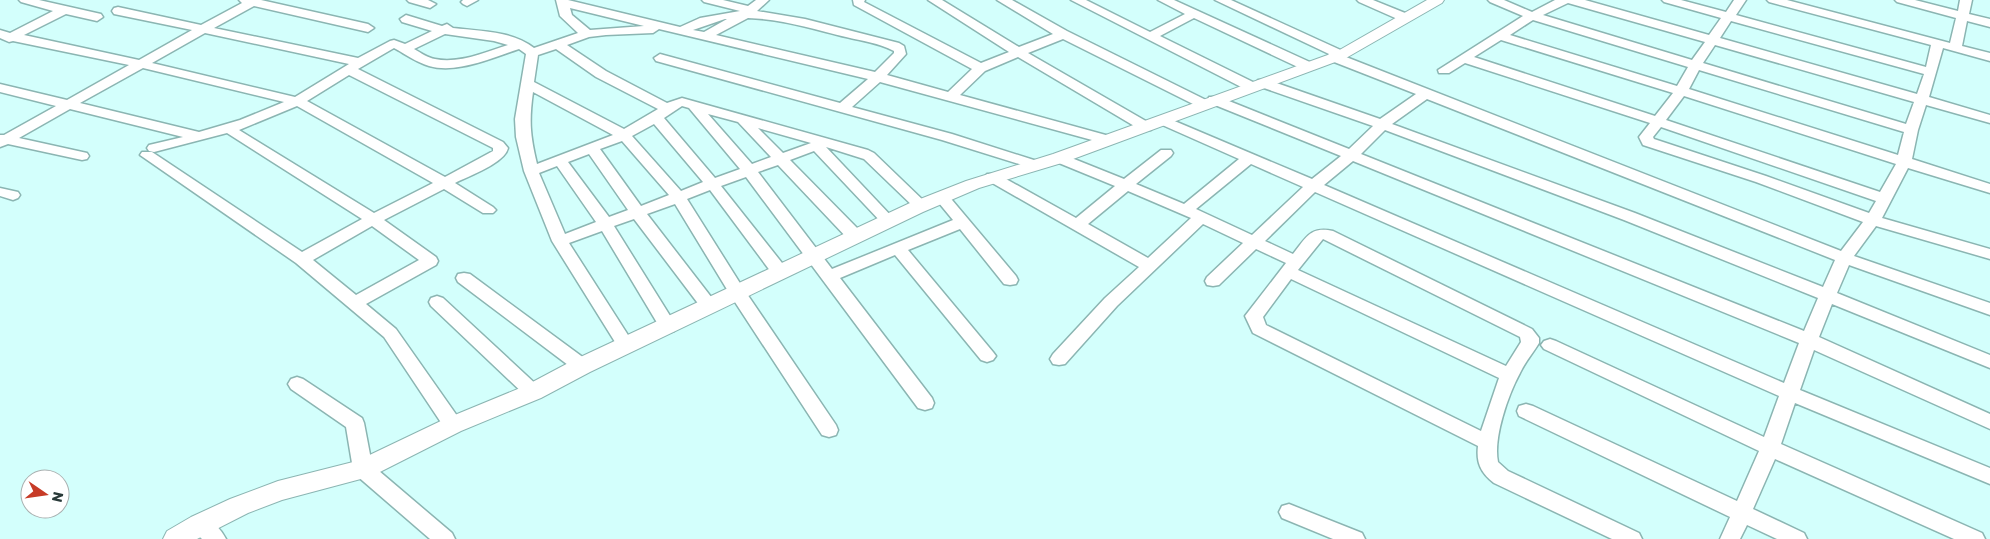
<svg xmlns="http://www.w3.org/2000/svg" width="1990" height="539" font-family="Rubik,sans-serif">
	<style>
		.lines { fill: none; stroke-linecap: round; stroke-linejoin: round }
		.minor-casing { stroke: #8bb5b2; stroke-width: 3 }
		.tertiary-casing { stroke: #8bb5b2; stroke-width: 2 }
		.minor { fill: #fff; fill-rule: evenodd }
		.tertiary { fill: #fff; fill-rule: evenodd }
	</style>
	<rect width="100%" height="100%" fill="#d3fffc"/>
	<g class="lines">
		<defs>
			<path id="minor" d="M 19,0 L 39,0 L 101,14 L 103,17 L 97,21 L 66,14 L 24,35 L 139,60 L 192,30 L 114,14 L 112,11 L 114,8 L 118,7 L 201,25 L 242,3 L 239,0 L 261,0 L 368,24 L 374,28 L 368,32 L 254,6 L 214,28 L 358,58 L 390,41 L 394,40 L 405,44 L 432,31 L 402,22 L 400,19 L 406,15 L 442,26 L 447,24 L 453,28 C 479,31 513,31 534,48 L 578,33 L 560,16 L 556,0 L 568,0 L 680,27 L 700,18 L 740,11 L 704,2 L 702,0 L 723,0 L 748,6 L 756,0 L 769,0 L 757,11 L 805,19 L 899,43 L 904,46 L 906,54 L 887,75 L 948,92 L 972,69 L 854,5 L 853,0 L 865,0 L 864,2 L 981,63 L 1009,52 L 928,0 L 942,0 L 1019,47 L 1053,34 L 997,0 L 1012,0 L 1067,31 L 1208,101 L 1209,97 L 1219,97 L 1349,149 L 1373,126 L 1258,86 L 1256,83 L 1258,80 L 1268,80 L 1380,119 L 1416,94 L 1329,60 L 1327,57 L 1329,54 L 1215,0 L 1231,0 L 1345,52 L 1347,55 L 1346,57 L 1841,251 L 1863,222 L 1756,182 L 1643,145 L 1639,137 L 1650,123 L 1465,63 L 1449,73 L 1439,73 L 1438,70 L 1523,16 L 1490,2 L 1488,0 L 1504,0 L 1532,12 L 1555,0 L 1585,0 L 1709,35 L 1721,18 L 1664,2 L 1662,0 L 1681,0 L 1726,12 L 1734,0 L 1746,0 L 1736,15 L 1926,67 L 1931,45 L 1769,2 L 1767,0 L 1787,0 L 1950,43 L 1956,18 L 1897,2 L 1895,0 L 1915,0 L 1958,11 L 1960,0 L 1972,0 L 1969,14 L 1990,19 L 1990,27 L 1967,21 L 1962,46 L 1990,53 L 1990,61 L 1943,48 L 1929,97 L 1990,115 L 1990,123 L 1926,105 L 1918,130 L 1912,159 L 1990,184 L 1990,193 L 1908,168 L 1882,218 L 1990,249 L 1990,259 L 1876,226 L 1854,256 L 1990,303 L 1990,315 L 1849,265 L 1837,293 L 1990,355 L 1990,368 L 1832,304 L 1819,337 L 1990,414 L 1990,429 L 1814,350 L 1800,390 L 1990,468 L 1990,484 L 1795,403 L 1781,444 L 1982,533 L 1985,539 L 1954,539 L 1775,459 L 1753,509 L 1804,533 L 1807,539 L 1777,539 L 1747,525 L 1740,539 L 1720,539 L 1730,517 L 1519,416 L 1517,411 L 1519,406 L 1526,404 L 1533,406 L 1737,501 L 1759,451 L 1544,349 L 1541,345 L 1544,341 L 1550,339 L 1556,341 L 1764,437 L 1779,396 L 1315,192 L 1265,241 L 1293,254 C 1306,238 1310,226 1333,231 L 1532,329 L 1539,338 L 1539,343 C 1533,353 1525,362 1520,373 C 1508,395 1493,438 1498,462 L 1508,471 L 1639,533 L 1642,539 L 1612,539 L 1494,483 C 1481,473 1476,463 1478,446 L 1253,333 L 1245,316 L 1286,263 L 1256,249 L 1219,285 L 1213,286 L 1207,285 L 1205,281 L 1207,277 L 1243,243 L 1203,224 L 1117,306 L 1065,364 L 1059,365 L 1053,364 L 1050,359 L 1053,354 L 1105,298 L 1139,267 L 987,180 L 985,177 L 987,174 L 997,174 L 1076,218 L 1115,186 L 1054,161 L 1052,158 L 1054,155 L 1064,155 L 1124,179 L 1161,150 L 1171,150 L 1173,153 L 1171,156 L 1136,184 L 1184,204 L 1239,159 L 1160,124 L 1158,121 L 1160,118 L 1165,117 L 1312,179 L 1341,156 L 1210,103 L 1209,107 L 1199,107 L 1063,39 L 1028,53 L 1151,124 L 1153,127 L 1151,130 L 1141,130 L 1018,57 L 985,71 L 960,95 L 1113,137 L 1115,140 L 1113,143 L 1103,143 L 880,82 L 852,107 L 952,134 L 1037,161 L 1039,164 L 1037,167 L 1032,168 L 942,140 L 656,61 L 654,58 L 660,54 L 840,103 L 868,79 L 659,29 L 653,33 L 606,35 L 589,37 L 567,45 L 606,71 L 667,103 L 682,98 L 868,150 L 874,153 L 926,203 L 929,206 L 926,209 L 916,209 L 864,159 L 826,147 L 895,220 L 892,223 L 882,223 L 814,151 L 790,160 L 861,232 L 863,236 L 861,240 L 849,240 L 778,165 L 758,172 L 832,269 L 953,220 L 934,197 L 937,194 L 947,194 L 1016,276 L 1018,280 L 1016,284 L 1010,285 L 1004,284 L 960,229 L 908,250 L 993,352 L 996,356 L 993,360 L 987,362 L 981,360 L 895,255 L 840,278 L 932,398 L 934,403 L 932,408 L 925,410 L 918,408 L 746,177 L 721,186 L 786,268 L 788,272 L 786,276 L 780,277 L 774,276 L 710,190 L 687,199 L 743,288 L 836,425 L 838,430 L 836,435 L 829,437 L 822,435 L 731,296 L 675,204 L 647,214 L 715,302 L 717,306 L 715,310 L 709,312 L 703,310 L 634,219 L 614,226 L 677,327 L 674,331 L 668,333 L 662,331 L 602,231 L 569,243 L 635,346 L 632,350 L 626,352 L 620,350 L 552,241 L 524,171 L 516,137 L 515,119 L 526,54 L 519,49 C 492,58 457,74 429,66 C 416,62 405,54 394,48 L 358,69 L 503,142 L 508,148 C 505,163 469,176 455,183 L 493,207 L 496,210 L 493,213 L 483,213 L 444,189 L 384,220 L 436,257 L 438,261 L 436,265 L 366,304 L 396,329 L 460,420 L 462,425 L 460,430 L 453,432 L 446,430 L 384,337 L 296,263 L 140,155 L 142,152 L 152,152 L 302,252 L 362,219 L 227,133 L 154,152 L 149,151 L 147,148 L 149,145 L 183,137 L 70,109 L 19,138 L 87,153 L 89,156 L 87,159 L 82,160 L 8,144 L 0,147 L 0,135 L 4,135 L 56,106 L 0,92 L 0,84 L 67,100 L 129,65 L 13,41 L 9,42 L 0,38 L 0,30 L 10,33 L 53,11 L 21,2 ZM 1568,3 L 1705,42 L 1692,60 L 1543,15 ZM 570,8 L 644,26 L 590,30 L 572,15 ZM 748,18 C 782,19 813,29 846,37 C 862,41 879,43 894,51 L 894,53 L 875,72 L 716,35 ZM 725,19 L 727,19 L 704,32 L 693,30 ZM 1533,20 L 1688,67 L 1677,86 L 1510,35 ZM 1731,21 L 1924,74 L 1917,94 L 1720,38 ZM 205,33 L 349,64 L 295,97 L 152,63 ZM 445,34 L 494,41 L 508,45 C 486,52 459,64 435,59 C 428,58 421,53 414,49 ZM 1501,40 L 1673,93 L 1655,116 L 1474,57 ZM 1715,45 L 1914,102 L 1906,124 L 1703,63 ZM 556,49 L 596,77 L 658,109 L 624,129 L 534,82 L 538,55 ZM 143,68 L 284,102 L 240,120 L 199,132 L 80,103 ZM 1699,70 L 1904,132 L 1898,155 L 1689,89 ZM 349,75 L 493,148 L 493,151 L 445,177 L 307,101 ZM 533,92 L 613,135 L 537,164 C 530,135 529,121 533,92 ZM 1684,96 L 1896,164 L 1880,192 L 1666,120 ZM 1427,99 L 1835,260 L 1823,287 L 1635,213 L 1392,124 ZM 297,106 L 433,183 L 374,213 L 239,130 ZM 682,106 L 689,108 L 740,169 L 715,178 L 664,118 ZM 708,114 L 738,122 L 771,157 L 752,164 ZM 654,124 L 703,182 L 681,191 L 632,136 ZM 1661,127 L 1876,201 L 1869,213 L 1766,176 L 1654,139 L 1653,137 ZM 758,128 L 811,143 L 783,153 ZM 1385,130 L 1624,220 L 1818,298 L 1804,331 L 1361,154 ZM 622,141 L 669,195 L 641,206 L 600,149 ZM 589,154 L 628,210 L 609,217 L 568,162 ZM 1353,161 L 1799,343 L 1784,383 L 1324,185 ZM 1251,164 L 1303,187 L 1252,235 L 1196,209 ZM 557,166 L 596,222 L 565,234 L 539,173 ZM 1128,191 L 1191,218 L 1148,258 L 1088,224 ZM 372,226 L 419,260 L 356,295 L 313,260 ZM 1323,239 L 1520,337 L 1521,342 L 1506,366 L 1298,270 ZM 1291,279 L 1499,378 L 1481,431 L 1266,325 L 1263,317 Z
				M 407,0 L 428,0 L 436,4 L 430,8 L 409,2 Z
				M 463,0 L 478,0 L 467,6 L 463,4 L 461,2 Z
				M 1071,0 L 1086,0 L 1150,32 L 1185,14 L 1158,0 L 1174,0 L 1312,63 L 1313,66 L 1312,69 L 1302,69 L 1194,18 L 1160,36 L 1257,84 L 1259,87 L 1252,91 L 1247,90 Z
				M 1357,0 L 1373,0 L 1410,15 L 1412,18 L 1406,22 L 1402,21 L 1359,2 Z
				M 0,188 L 18,192 L 20,195 L 18,198 L 13,200 L 0,196 Z
				M 464,273 L 470,274 L 588,361 L 591,366 L 588,371 L 582,372 L 576,371 L 458,282 L 456,278 L 458,274 Z
				M 437,296 L 443,298 L 539,387 L 542,392 L 539,397 L 533,399 L 527,397 L 431,306 L 429,302 L 431,298 Z
				M 297,377 L 303,379 L 362,418 L 364,423 L 372,465 L 452,533 L 455,539 L 430,539 L 356,475 L 353,469 L 346,427 L 291,389 L 288,384 L 291,379 Z
				M 1289,504 L 1362,533 L 1365,539 L 1333,539 L 1282,518 L 1279,512 L 1282,506 Z
				M 200,515 C 211,519 221,529 226,539 L 202,539 L 193,530 L 190,524 L 193,518 Z"/>
			<path id="tertiary" d="M 1427,0 L 1444,0 L 1442,3 L 1346,58 L 1065,162 L 979,188 L 923,212 L 590,372 L 541,398 L 461,431 L 372,476 L 282,500 L 248,513 L 197,539 L 163,539 L 167,531 L 191,517 L 230,499 L 278,481 L 357,461 L 445,419 L 525,386 L 574,360 L 910,203 L 966,181 L 1053,154 L 1336,52 Z"/>
		</defs>
		<use href="#minor" class="minor-casing"/>
		<use href="#tertiary" class="tertiary-casing"/>
		<use href="#minor" class="minor"/>
		<use href="#tertiary" class="tertiary"/>
	</g>
	<g transform="translate(45 494) rotate(103)"><circle r="24" fill="#ffffff" stroke="#a9b0b0"/>
	<path d="M0-4L9 19L0 12L-9 19Z" fill="#c73b27"/>
	<text y="-8" font-size="14" font-weight="bold" text-anchor="middle" fill="#293a39">N</text>
	</g>
</svg>
